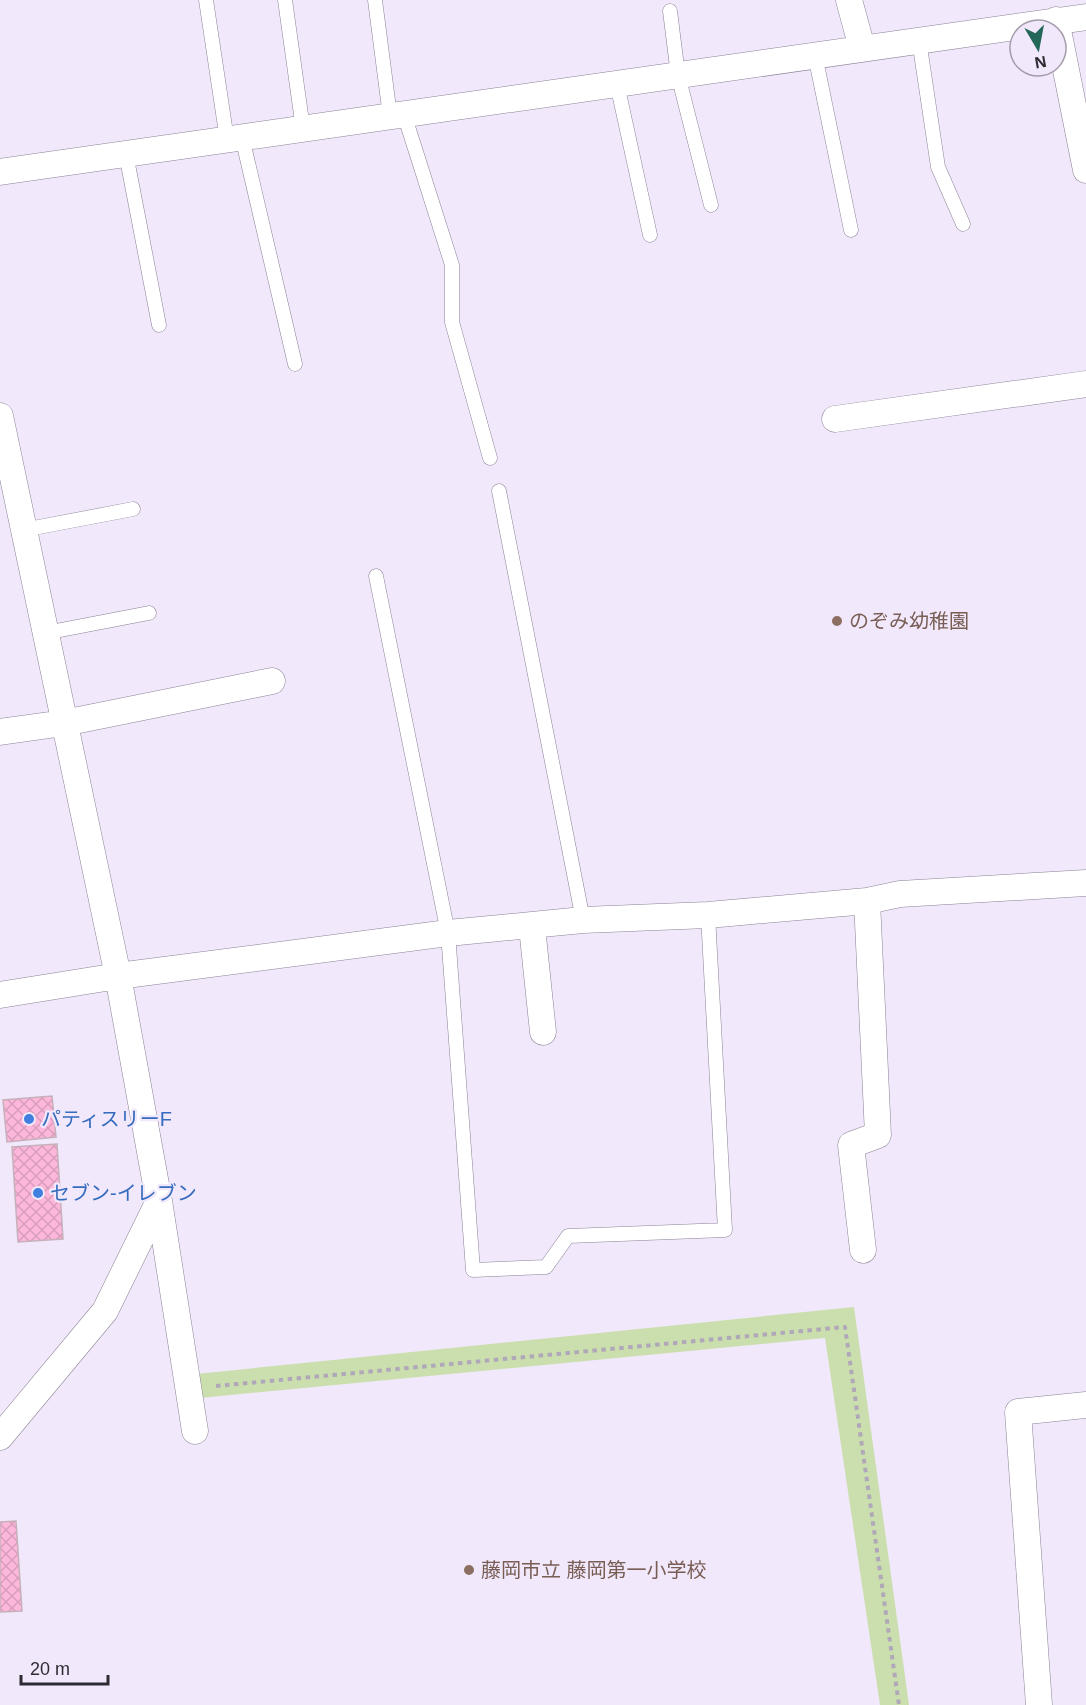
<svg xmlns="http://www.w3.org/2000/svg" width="1086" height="1705" font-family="Arial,'Noto Sans JP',sans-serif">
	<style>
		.green { fill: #cbdfae }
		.building { fill: url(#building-cross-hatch); stroke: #c6b1bb; stroke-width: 1.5 }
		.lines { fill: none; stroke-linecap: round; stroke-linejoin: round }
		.lane-casing { stroke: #8b8294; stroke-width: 15 }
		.street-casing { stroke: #8b8294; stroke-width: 27 }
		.path { stroke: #b0a8b8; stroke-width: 4; stroke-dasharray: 4.5 4.5; stroke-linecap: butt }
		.lane { stroke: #fff; stroke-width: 14 }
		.street { stroke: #fff; stroke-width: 26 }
		.education-dot { fill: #8d6e63; stroke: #f2e8fc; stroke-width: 2 }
		.shop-dot { fill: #3f7fe0; stroke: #f2e8fc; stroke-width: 2 }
		.labels { text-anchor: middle; stroke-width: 4.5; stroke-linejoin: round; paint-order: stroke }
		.education-label { font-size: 20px; fill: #785e54; stroke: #f2e8fc; text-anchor: start }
		.shop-label { font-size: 20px; fill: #366cbe; stroke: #f2e8fc; text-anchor: start }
	</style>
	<defs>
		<pattern id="building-cross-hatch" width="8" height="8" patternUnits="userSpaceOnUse" patternTransform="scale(1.5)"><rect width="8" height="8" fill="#fcb7da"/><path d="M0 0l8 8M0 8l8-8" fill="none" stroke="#d89ebc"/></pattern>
	</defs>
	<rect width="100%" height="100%" fill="#f2e8fc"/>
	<path class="green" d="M 854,1307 L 909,1705 L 880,1705 L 825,1338 L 200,1398 L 196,1374 Z"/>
	<path class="building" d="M 52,1096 L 56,1137 L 7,1142 L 3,1100 Z
		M 57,1144 L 63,1239 L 18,1242 L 12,1147 Z
		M 16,1521 L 22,1611 L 0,1612 L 0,1522 Z"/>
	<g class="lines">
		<defs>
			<path id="lane" d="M 206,0 L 227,140
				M 285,0 L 303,129
				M 375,0 L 390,116
				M 670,11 L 678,75 L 711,205
				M 919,40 L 938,167 L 963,224
				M 815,55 L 851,230
				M 617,84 L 650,235
				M 404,114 L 452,265 L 452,322 L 490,458
				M 242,137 L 295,364
				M 126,154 L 159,325
				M 499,491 L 583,920
				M 23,530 L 133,509
				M 376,576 L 448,933 L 473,1270 L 546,1267 L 568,1236 L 725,1230 L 708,915
				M 45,633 L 149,613"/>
			<path id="street" d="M 849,0 L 862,48
				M 1056,20 L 1086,170
				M 0,172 L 1086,17
				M 0,416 L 118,976 L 159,1201 L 105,1311 L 0,1437
				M 835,419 L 1086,384
				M 0,732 L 64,723 L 272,681
				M 532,927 L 543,1032
				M 0,995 L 118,976 L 448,933 L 583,920 L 708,915 L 867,901 L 900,894 L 1086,883
				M 159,1201 L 195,1431
				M 863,1250 L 851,1145 L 878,1135 L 867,901
				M 1039,1705 L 1018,1412 L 1086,1405"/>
		</defs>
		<use href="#lane" class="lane-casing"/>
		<use href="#street" class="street-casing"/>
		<path class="path" d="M 216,1386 L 845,1327 L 899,1705"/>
		<use href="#lane" class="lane"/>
		<use href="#street" class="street"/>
	</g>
	<g class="education-dot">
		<circle cx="837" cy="621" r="6"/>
		<circle cx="469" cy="1570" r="6"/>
	</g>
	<g class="shop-dot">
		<circle cx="29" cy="1119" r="6"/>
		<circle cx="38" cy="1193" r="6"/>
	</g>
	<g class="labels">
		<g class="education-label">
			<text x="849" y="628">のぞみ幼稚園</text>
			<text x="481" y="1577">藤岡市立 藤岡第一小学校</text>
		</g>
		<g class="shop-label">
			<text x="41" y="1126">パティスリーF</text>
			<text x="50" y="1200">セブン-イレブン</text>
		</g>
	</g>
	<g transform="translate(1038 48) rotate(170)"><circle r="28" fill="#f2e8fc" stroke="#a49cab" stroke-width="1.5"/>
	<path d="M0-4.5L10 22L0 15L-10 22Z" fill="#226758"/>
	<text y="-9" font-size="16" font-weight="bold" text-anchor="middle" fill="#2e2a32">N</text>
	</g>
	<path d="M21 1675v9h87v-9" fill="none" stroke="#2e2a32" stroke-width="3"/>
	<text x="30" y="1675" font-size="18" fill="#2e2a32" stroke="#f2e8fc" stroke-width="4.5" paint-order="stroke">20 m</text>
</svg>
